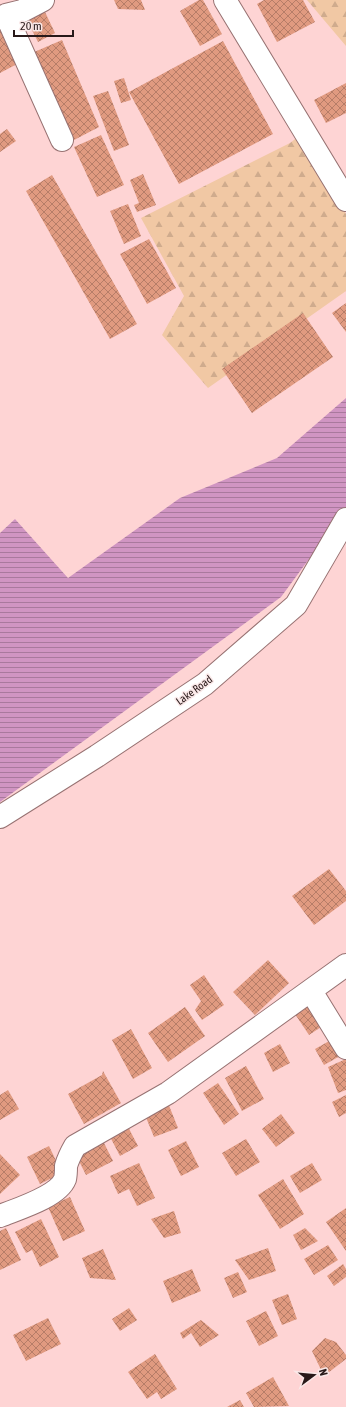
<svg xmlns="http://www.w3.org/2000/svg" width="346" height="1407" font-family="'Asap Condensed',sans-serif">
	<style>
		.forest { fill: url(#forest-firs) }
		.water { fill: url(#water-rules) }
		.building { fill: url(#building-cross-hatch) }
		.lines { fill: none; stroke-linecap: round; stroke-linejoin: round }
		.minor-casing { stroke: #977272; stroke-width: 24 }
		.minor { stroke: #fff; stroke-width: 22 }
		.labels { text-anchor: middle; stroke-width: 3; stroke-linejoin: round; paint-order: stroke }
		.street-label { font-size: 11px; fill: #281919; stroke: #fae8e8 }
	</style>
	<defs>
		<pattern id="forest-firs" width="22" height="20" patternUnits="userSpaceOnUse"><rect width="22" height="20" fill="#f1c8a4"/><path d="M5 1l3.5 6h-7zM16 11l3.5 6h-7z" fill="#cfab8d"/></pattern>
		<pattern id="water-rules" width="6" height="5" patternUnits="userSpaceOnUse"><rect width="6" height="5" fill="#d095c2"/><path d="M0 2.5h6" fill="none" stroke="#a9799d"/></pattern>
		<pattern id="building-cross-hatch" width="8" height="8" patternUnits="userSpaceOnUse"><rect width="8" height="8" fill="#e09a80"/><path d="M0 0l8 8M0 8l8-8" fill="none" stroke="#b67d68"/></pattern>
	</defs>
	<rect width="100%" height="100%" fill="#fed4d4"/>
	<path class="forest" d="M 307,0 L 346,0 L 346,46 Z
		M 299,136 L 346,214 L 346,291 L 208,388 L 162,335 L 184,296 L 141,218 L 290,143 Z"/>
	<path class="water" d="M 346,398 L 346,509 L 281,597 L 0,802 L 0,533 L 15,519 L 68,578 L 180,498 L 277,458 Z"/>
	<path class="building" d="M 114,0 L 141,0 L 145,10 L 118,9 Z
		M 199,0 L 203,0 L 222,34 L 200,46 L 180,11 Z
		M 264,0 L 303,0 L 315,22 L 277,42 L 257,4 Z
		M 45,12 L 55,33 L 38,42 L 27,20 Z
		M 2,30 L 19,63 L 0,73 L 0,31 Z
		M 62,40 L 99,127 L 74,140 L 32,53 Z
		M 223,41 L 273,134 L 179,184 L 129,92 Z
		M 124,78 L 131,100 L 121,103 L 114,81 Z
		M 346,83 L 346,113 L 326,123 L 314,100 Z
		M 108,91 L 129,145 L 114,151 L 93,96 Z
		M 7,129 L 16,141 L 0,152 L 0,134 Z
		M 101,135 L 124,185 L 97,197 L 74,147 Z
		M 143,174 L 156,205 L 137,212 L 134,205 L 139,203 L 130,180 Z
		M 52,175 L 137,324 L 110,339 L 26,191 Z
		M 128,204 L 141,236 L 124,244 L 110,211 Z
		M 149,239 L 176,288 L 147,304 L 120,254 Z
		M 346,303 L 346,332 L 332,313 Z
		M 303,313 L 333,357 L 252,413 L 222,369 Z
		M 329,869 L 346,891 L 346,901 L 314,925 L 292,896 Z
		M 268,960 L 289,983 L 255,1015 L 233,992 Z
		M 204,975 L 224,1005 L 202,1020 L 195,1010 L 201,1001 L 190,985 Z
		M 309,1003 L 324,1025 L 309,1035 L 295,1014 Z
		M 185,1007 L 205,1036 L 168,1062 L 148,1033 Z
		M 131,1029 L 152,1068 L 133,1079 L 112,1040 Z
		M 331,1040 L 340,1056 L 324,1065 L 315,1049 Z
		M 280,1044 L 290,1063 L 273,1072 L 264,1053 Z
		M 346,1059 L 346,1090 L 338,1093 L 328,1067 Z
		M 246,1066 L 264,1099 L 242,1111 L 225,1078 Z
		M 103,1071 L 121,1103 L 84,1124 L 68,1094 L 102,1075 Z
		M 218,1083 L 239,1114 L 224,1125 L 203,1093 Z
		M 8,1090 L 19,1109 L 0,1120 L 0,1095 Z
		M 346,1095 L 346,1113 L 339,1117 L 332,1102 Z
		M 168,1103 L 178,1128 L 154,1137 L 145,1115 Z
		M 281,1114 L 295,1133 L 276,1147 L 262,1129 Z
		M 126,1123 L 138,1146 L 120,1156 L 108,1133 Z
		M 246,1139 L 260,1162 L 236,1176 L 222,1153 Z
		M 103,1141 L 113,1161 L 86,1175 L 76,1155 Z
		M 186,1141 L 199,1167 L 181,1176 L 168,1150 Z
		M 49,1146 L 62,1173 L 40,1184 L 27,1157 Z
		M 0,1154 L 20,1175 L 0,1194 Z
		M 139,1163 L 155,1198 L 137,1206 L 129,1189 L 118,1194 L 110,1176 Z
		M 312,1163 L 322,1180 L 300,1193 L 290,1176 Z
		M 283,1179 L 304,1214 L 280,1229 L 258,1195 Z
		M 70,1197 L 85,1231 L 63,1241 L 48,1207 Z
		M 346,1208 L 346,1251 L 326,1222 Z
		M 174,1211 L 181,1233 L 164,1238 L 151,1219 Z
		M 41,1219 L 59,1257 L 40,1267 L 32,1250 L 26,1253 L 15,1232 Z
		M 6,1228 L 21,1260 L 0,1270 L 0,1231 Z
		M 305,1228 L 318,1241 L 301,1250 L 293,1235 Z
		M 328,1245 L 338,1260 L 314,1275 L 304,1259 Z
		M 268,1248 L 276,1271 L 249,1280 L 235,1260 Z
		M 103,1249 L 116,1280 L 90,1278 L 82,1258 Z
		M 343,1264 L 346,1269 L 346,1277 L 334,1286 L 327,1276 Z
		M 192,1269 L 201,1291 L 172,1303 L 163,1281 Z
		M 238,1272 L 247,1292 L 233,1298 L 224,1278 Z
		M 288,1294 L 297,1319 L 282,1325 L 272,1300 Z
		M 129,1308 L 137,1320 L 120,1331 L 112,1319 Z
		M 266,1311 L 278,1336 L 259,1346 L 246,1321 Z
		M 48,1318 L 61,1344 L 26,1361 L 13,1335 Z
		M 201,1320 L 219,1335 L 200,1347 L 191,1333 L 183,1339 L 180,1333 Z
		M 325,1338 L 336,1342 L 346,1355 L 346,1359 L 324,1376 L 312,1351 Z
		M 155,1354 L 177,1389 L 161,1399 L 157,1392 L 147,1399 L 128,1372 Z
		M 273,1377 L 289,1406 L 254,1407 L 246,1393 Z
		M 240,1400 L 244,1407 L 227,1407 Z"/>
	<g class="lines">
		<defs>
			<path id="minor" d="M 225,0 L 346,200
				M 6,15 L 62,140
				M 0,18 L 6,15 L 22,11 L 43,0
				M 0,817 L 97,756 L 205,684 L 296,605 L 346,519
				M 311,991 L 346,1048
				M 0,1216 C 17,1209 58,1197 65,1179 C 66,1175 66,1170 66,1166 C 68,1159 71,1153 75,1146 L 168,1093 L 346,965"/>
		</defs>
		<use href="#minor" class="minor-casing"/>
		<use href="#minor" class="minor"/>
	</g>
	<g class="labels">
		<g class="street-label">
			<text transform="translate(194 690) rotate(-36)" y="4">Lake Road</text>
		</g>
	</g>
	<g transform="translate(314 1375) rotate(74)" stroke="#fae8e8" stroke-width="3" paint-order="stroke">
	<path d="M0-3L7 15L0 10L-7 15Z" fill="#281919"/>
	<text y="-6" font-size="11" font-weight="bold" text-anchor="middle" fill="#281919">N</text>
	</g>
	<path d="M14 30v6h59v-6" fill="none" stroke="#281919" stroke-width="2"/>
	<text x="20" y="30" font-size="12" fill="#281919" stroke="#fae8e8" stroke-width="3" paint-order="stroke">20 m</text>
</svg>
